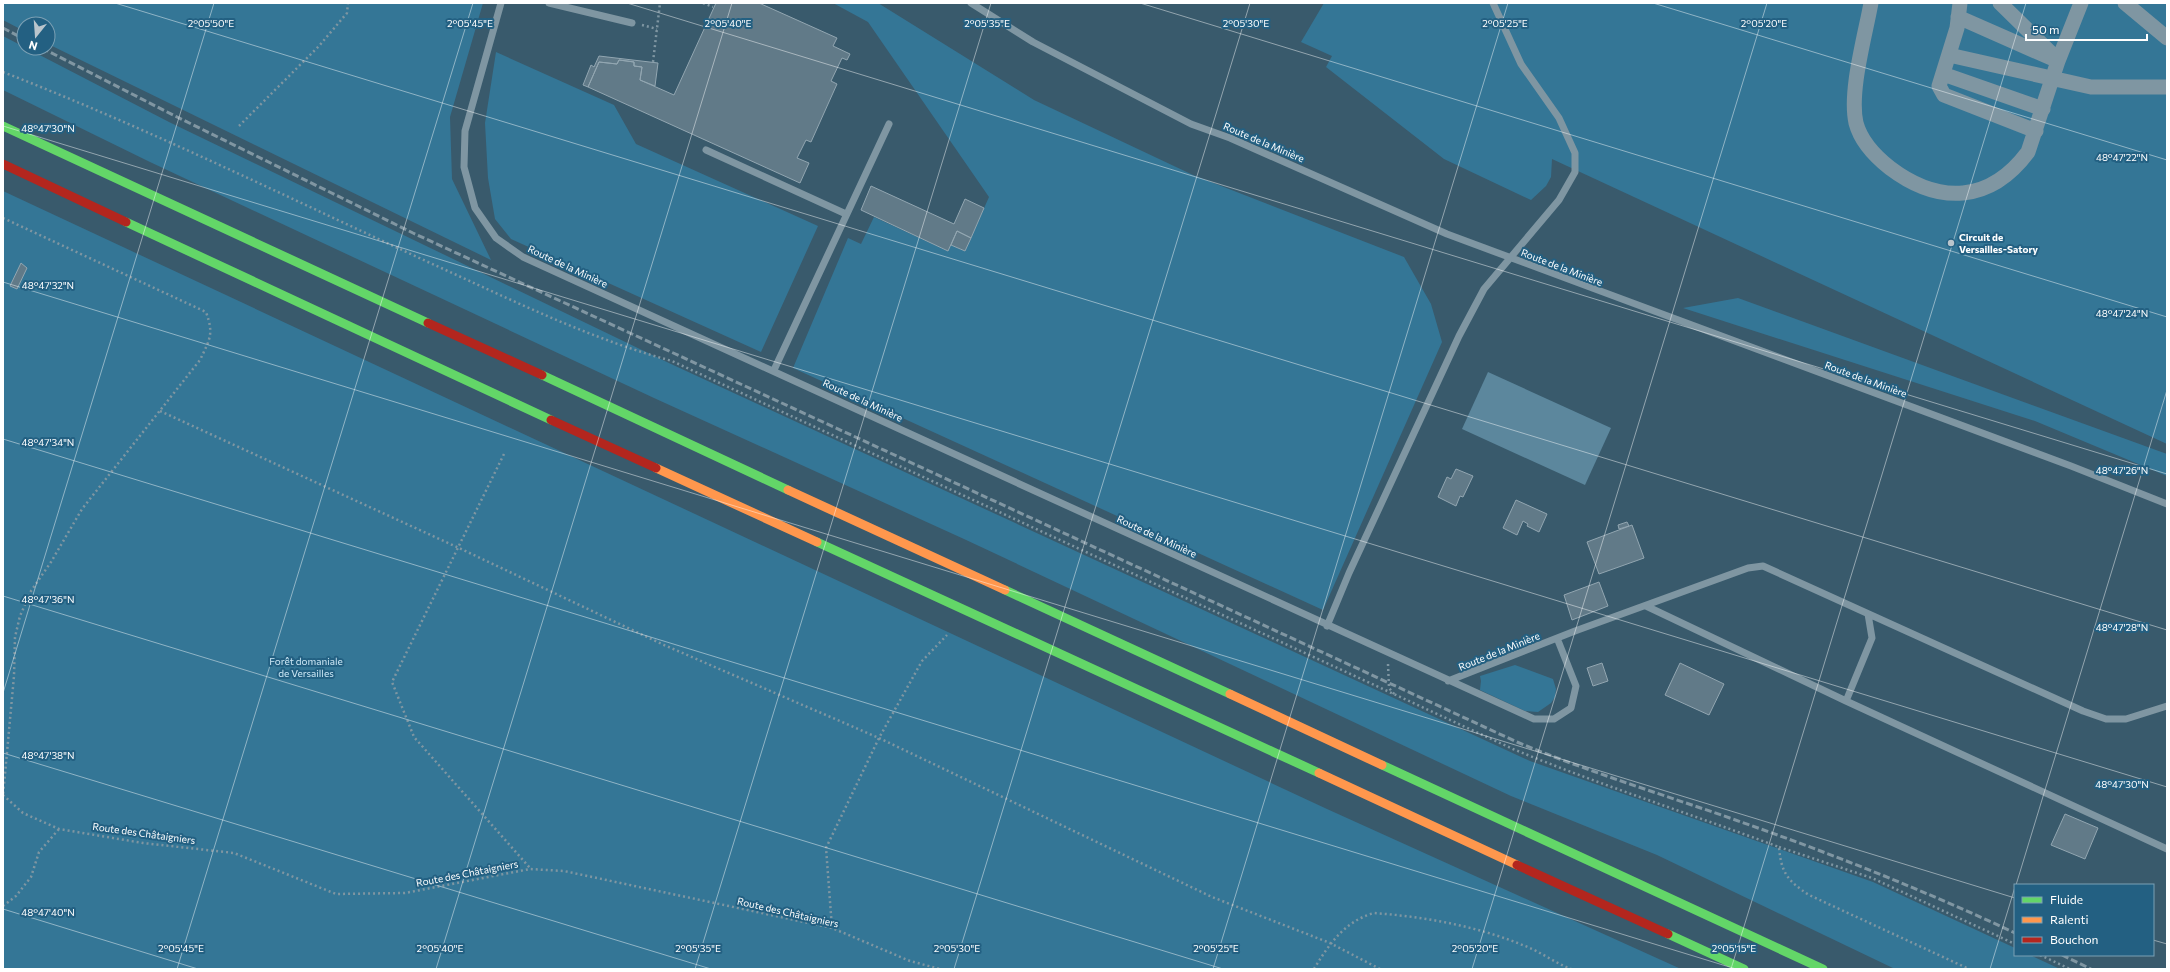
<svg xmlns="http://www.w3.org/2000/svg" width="2170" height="972" font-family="Commissioner,sans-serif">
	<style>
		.green { fill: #347696 }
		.water { fill: #5c879d }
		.building { fill: #617a88; stroke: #92a6b1 }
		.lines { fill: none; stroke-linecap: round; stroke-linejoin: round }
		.path { stroke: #7f96a2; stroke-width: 2.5; stroke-dasharray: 2 3; stroke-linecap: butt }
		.lane { stroke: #7f96a2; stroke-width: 7 }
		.street { stroke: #7f96a2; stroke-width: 15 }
		.fast { stroke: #63d668; stroke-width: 9 }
		.slow { stroke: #ff974d; stroke-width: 9 }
		.jam { stroke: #b3261e; stroke-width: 9 }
		.rail { stroke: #8096a2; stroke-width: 3; stroke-dasharray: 7 3; stroke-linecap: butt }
		.ticks { fill: none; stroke: #fff; stroke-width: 1; stroke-opacity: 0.45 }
		.poi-dot { fill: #bac5cc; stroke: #236082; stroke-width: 1.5 }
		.labels { text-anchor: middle; stroke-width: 4; stroke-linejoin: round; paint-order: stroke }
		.street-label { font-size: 10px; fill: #fff; stroke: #236082 }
		.poi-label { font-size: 10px; font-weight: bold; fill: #fff; stroke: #236082; text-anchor: start }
		.park-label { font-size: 10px; fill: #cde8f6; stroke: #236082 }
		.ticks-label { font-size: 10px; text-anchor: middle; fill: #fff; stroke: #236082; stroke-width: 4; stroke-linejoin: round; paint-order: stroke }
	</style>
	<rect width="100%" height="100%" fill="#395a6c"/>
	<path class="green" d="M 3,3 L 483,3 L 450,117 L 452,179 L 491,260 L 48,44 L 48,24 L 24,24 L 24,31 L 3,20 Z
		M 833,3 L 878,3 L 1034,100 L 1193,175 L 1404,257 L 1431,304 L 1442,342 L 1323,610 L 793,368 L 848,238 L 861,244 L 874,217 L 948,251 L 951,245 L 965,251 L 989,197 L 868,22 Z
		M 1324,3 L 2167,3 L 2167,444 L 1552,159 L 1551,177 L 1546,186 L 1531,200 L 1444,159 L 1326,67 L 1332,56 L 1301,42 Z
		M 3,36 L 169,122 L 671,364 L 1530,761 L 1873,882 L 2015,948 L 2015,955 L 2030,955 L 2060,969 L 1895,969 L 1657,855 L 1511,796 L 964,539 L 654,398 L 150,162 L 3,90 Z
		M 496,52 L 614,105 L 636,144 L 818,226 L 761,352 L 511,239 L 495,219 L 488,178 L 485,123 Z
		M 3,191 L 1327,809 L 1681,969 L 3,969 Z
		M 1738,298 L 2167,454 L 2167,476 L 2035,421 L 1683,308 Z
		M 1515,665 L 1553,679 L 1556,689 L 1555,697 L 1551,703 L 1538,712 L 1525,711 L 1480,690 L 1481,681 L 1480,676 Z"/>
	<path class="water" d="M 1488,372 L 1611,428 L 1585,485 L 1462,429 Z"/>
	<path class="building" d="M 716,3 L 759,3 L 837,38 L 833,46 L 850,54 L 847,60 L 842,58 L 831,81 L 837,84 L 811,142 L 806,140 L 797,158 L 809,163 L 800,183 L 588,87 L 599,62 L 617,64 L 619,60 L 634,62 L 634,66 L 642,67 L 640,80 L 674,95 Z
		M 599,56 L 658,63 L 655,86 L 640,80 L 642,67 L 634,66 L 634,62 L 619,60 L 617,64 L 599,62 L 588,87 L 583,85 L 591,65 L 594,67 Z
		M 871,186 L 954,224 L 965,199 L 984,208 L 971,238 L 957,231 L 948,251 L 861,210 Z
		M 957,231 L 971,238 L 965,251 L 951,245 Z
		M 21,263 L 27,268 L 17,289 L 10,286 Z
		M 1456,469 L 1473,476 L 1463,497 L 1460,496 L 1456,506 L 1438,497 L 1447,477 L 1451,479 Z
		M 1516,500 L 1547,514 L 1539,532 L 1527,526 L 1528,524 L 1523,521 L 1517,535 L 1503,528 Z
		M 1627,522 L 1629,526 L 1619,529 L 1618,525 Z
		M 1632,525 L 1644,558 L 1599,574 L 1587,542 Z
		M 1599,582 L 1608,606 L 1572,620 L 1564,595 Z
		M 1602,663 L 1608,681 L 1593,686 L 1587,668 Z
		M 1680,663 L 1724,684 L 1709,715 L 1665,695 Z
		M 2065,814 L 2098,828 L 2085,859 L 2051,845 Z"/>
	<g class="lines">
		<path class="path" d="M 703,3 L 713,7
			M 642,25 L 657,29
			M 653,62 L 660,3
			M 3,72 C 147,128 287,197 428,262 C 508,298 587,338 672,361 L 1513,749 C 1600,785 1691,814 1779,847 C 1781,873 1788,881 1809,895 L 1969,969
			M 239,126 L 319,46 L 347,13 L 348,3
			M 3,218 L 206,312 C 214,334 210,339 200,360 L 82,509 L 51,562 L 31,591 L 20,616 L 15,637 L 14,676 L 3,796
			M 160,411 L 459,548 L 664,645 L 879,738 L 1212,897 L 1330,943 L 1380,969
			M 504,454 L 392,682 L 414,737 L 530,868
			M 1388,664 L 1389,688 L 1395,695
			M 3,795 L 23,813 L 59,829 L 143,843 L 234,853 L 336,894 L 405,893 L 530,869 L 564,871 L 832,928 L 910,961 L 940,969
			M 1779,847 L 1872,878 L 2015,944
			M 3,906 L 16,896 L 31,877 L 39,852 L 59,829
			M 832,928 L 826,848 L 879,738 L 922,661 L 947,635
			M 2040,955 L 2070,969
			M 1314,969 C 1329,944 1345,921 1374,913 C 1426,917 1477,926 1525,946 C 1541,952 1555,963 1571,969"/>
		<path class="lane" d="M 501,3 L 465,131 L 464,167 L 475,208 L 496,238 L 523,257 L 1534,719 L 1554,719 L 1571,708 L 1576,686 L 1557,638
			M 549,3 L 632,23
			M 971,3 L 1033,42 L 1191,124 L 1230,138 L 1447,234 L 2071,466 L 2167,504
			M 706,150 L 846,214
			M 774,370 L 889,124
			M 1646,606 L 1846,701 L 2167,849
			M 1327,626 L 1349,573 L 1459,336 L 1484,289 L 1559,200 L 1575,172 L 1575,153 L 1559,118 L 1521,64 L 1493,3
			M 1448,681 L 1575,631 L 1748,568 L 1763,566 L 2083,711 L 2106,719 L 2126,719 L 2167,706
			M 1846,701 L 1872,638 L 1868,614"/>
		<path class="street" d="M 1871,3 C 1865,36 1849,92 1856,123 C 1861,142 1876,157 1890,168 C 1939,205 1990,203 2028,152 L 2058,61 L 2081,3
			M 1960,3 L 1957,28 L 1939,86 L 1944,95 L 2036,131
			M 2000,3 L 2052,54
			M 2125,3 L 2167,38
			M 1958,17 L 2058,61
			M 1949,55 L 2091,87 L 2167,87
			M 1943,74 L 2043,109"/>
		<path class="fast" d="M 3,126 L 428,323
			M 126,222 L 551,420
			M 542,375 L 788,490
			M 817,542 L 1319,773
			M 1005,590 L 1230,694
			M 1382,765 L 1823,969
			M 1668,934 L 1744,969"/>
		<path class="slow" d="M 656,468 L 817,542
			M 788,490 L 1005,590
			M 1230,694 L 1382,765
			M 1319,773 L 1517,865"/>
		<path class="jam" d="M 3,164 L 126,222
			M 428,323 L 542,375
			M 551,420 L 656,468
			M 1517,865 L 1668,934"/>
		<path class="rail" d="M 3,28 L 24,39
			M 42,48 L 175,116 L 413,233 L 1517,742 C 1596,775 1678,799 1758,828 C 1845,859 1932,894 2015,933
			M 2062,955 L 2091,969"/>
	</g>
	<path class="ticks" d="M 115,3 L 2167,630M 627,3 L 2167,474M 1140,3 L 2167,317M 1653,3 L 2167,160M 2165,3 L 2167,3M 3,126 L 2167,787M 3,282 L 2015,898M 3,439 L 1736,969M 3,596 L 1223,969M 3,693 L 214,3M 3,753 L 711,969M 2016,885 L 2167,390M 3,909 L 198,969M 2153,940 L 2167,944M 177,969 L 473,3M 436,969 L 732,3M 695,969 L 991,3M 954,969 L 1250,3M 1213,969 L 1508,3M 1472,969 L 1767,3M 1731,969 L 2026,3M 1990,969 L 2015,887"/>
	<circle class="poi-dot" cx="1951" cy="243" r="4"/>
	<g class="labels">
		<g class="street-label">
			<text transform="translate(1264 142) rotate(23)" y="4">Route de la Minière</text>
			<text transform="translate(568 266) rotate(25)" y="4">Route de la Minière</text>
			<text transform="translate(1562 267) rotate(21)" y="4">Route de la Minière</text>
			<text transform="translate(1866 379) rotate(20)" y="4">Route de la Minière</text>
			<text transform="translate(863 400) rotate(25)" y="4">Route de la Minière</text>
			<text transform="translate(1157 536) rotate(25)" y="4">Route de la Minière</text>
			<text transform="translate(1499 651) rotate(-22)" y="4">Route de la Minière</text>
			<text transform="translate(144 833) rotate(8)" y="4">Route des Châtaigniers</text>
			<text transform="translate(467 873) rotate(-11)" y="4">Route des Châtaigniers</text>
			<text transform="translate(788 912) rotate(13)" y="4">Route des Châtaigniers</text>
		</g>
		<g class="poi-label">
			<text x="1959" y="241">Circuit de<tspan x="1959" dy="12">Versailles-Satory</tspan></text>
		</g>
		<g class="park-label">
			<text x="306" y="665">Forêt domaniale<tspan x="306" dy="12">de Versailles</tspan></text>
		</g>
	</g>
	<g class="ticks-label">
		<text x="211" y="27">2°05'50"E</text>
		<text x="470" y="27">2°05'45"E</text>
		<text x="728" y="27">2°05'40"E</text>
		<text x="987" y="27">2°05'35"E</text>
		<text x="1246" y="27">2°05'30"E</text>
		<text x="1505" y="27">2°05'25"E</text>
		<text x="1764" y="27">2°05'20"E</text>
		<text x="48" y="132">48°47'30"N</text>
		<text x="2122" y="161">48°47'22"N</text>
		<text x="48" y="289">48°47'32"N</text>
		<text x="2122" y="317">48°47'24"N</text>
		<text x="48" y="446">48°47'34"N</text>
		<text x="2122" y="474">48°47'26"N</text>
		<text x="48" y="603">48°47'36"N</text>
		<text x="2122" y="631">48°47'28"N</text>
		<text x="48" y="759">48°47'38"N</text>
		<text x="2122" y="788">48°47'30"N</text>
		<text x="48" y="916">48°47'40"N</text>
		<text x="181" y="952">2°05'45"E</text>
		<text x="440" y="952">2°05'40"E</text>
		<text x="698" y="952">2°05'35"E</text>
		<text x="957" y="952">2°05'30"E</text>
		<text x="1216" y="952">2°05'25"E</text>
		<text x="1475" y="952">2°05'20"E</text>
		<text x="1734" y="952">2°05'15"E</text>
	</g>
	<rect width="2170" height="972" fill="none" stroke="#ffffff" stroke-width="8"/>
	<rect x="2014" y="884" width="140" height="72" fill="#236082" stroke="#7ba0b4"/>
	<rect x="2022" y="897" width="20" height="6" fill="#63d668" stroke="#7ba0b4"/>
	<text x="2050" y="904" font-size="12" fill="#ffffff">Fluide</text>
	<rect x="2022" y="917" width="20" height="6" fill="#ff974d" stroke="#7ba0b4"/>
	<text x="2050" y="924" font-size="12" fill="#ffffff">Ralenti</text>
	<rect x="2022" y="937" width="20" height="6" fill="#b3261e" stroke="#7ba0b4"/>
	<text x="2050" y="944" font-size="12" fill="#ffffff">Bouchon</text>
	<g transform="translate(36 36) rotate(197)"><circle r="19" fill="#236082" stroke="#7ba0b4"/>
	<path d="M0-3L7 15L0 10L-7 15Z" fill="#bac5cc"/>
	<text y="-6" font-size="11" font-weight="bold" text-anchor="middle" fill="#ffffff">N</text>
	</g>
	<path d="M2026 34v6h121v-6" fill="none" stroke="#ffffff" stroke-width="2"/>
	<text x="2032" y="34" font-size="12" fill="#ffffff" stroke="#236082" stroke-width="3" paint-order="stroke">50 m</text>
</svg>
